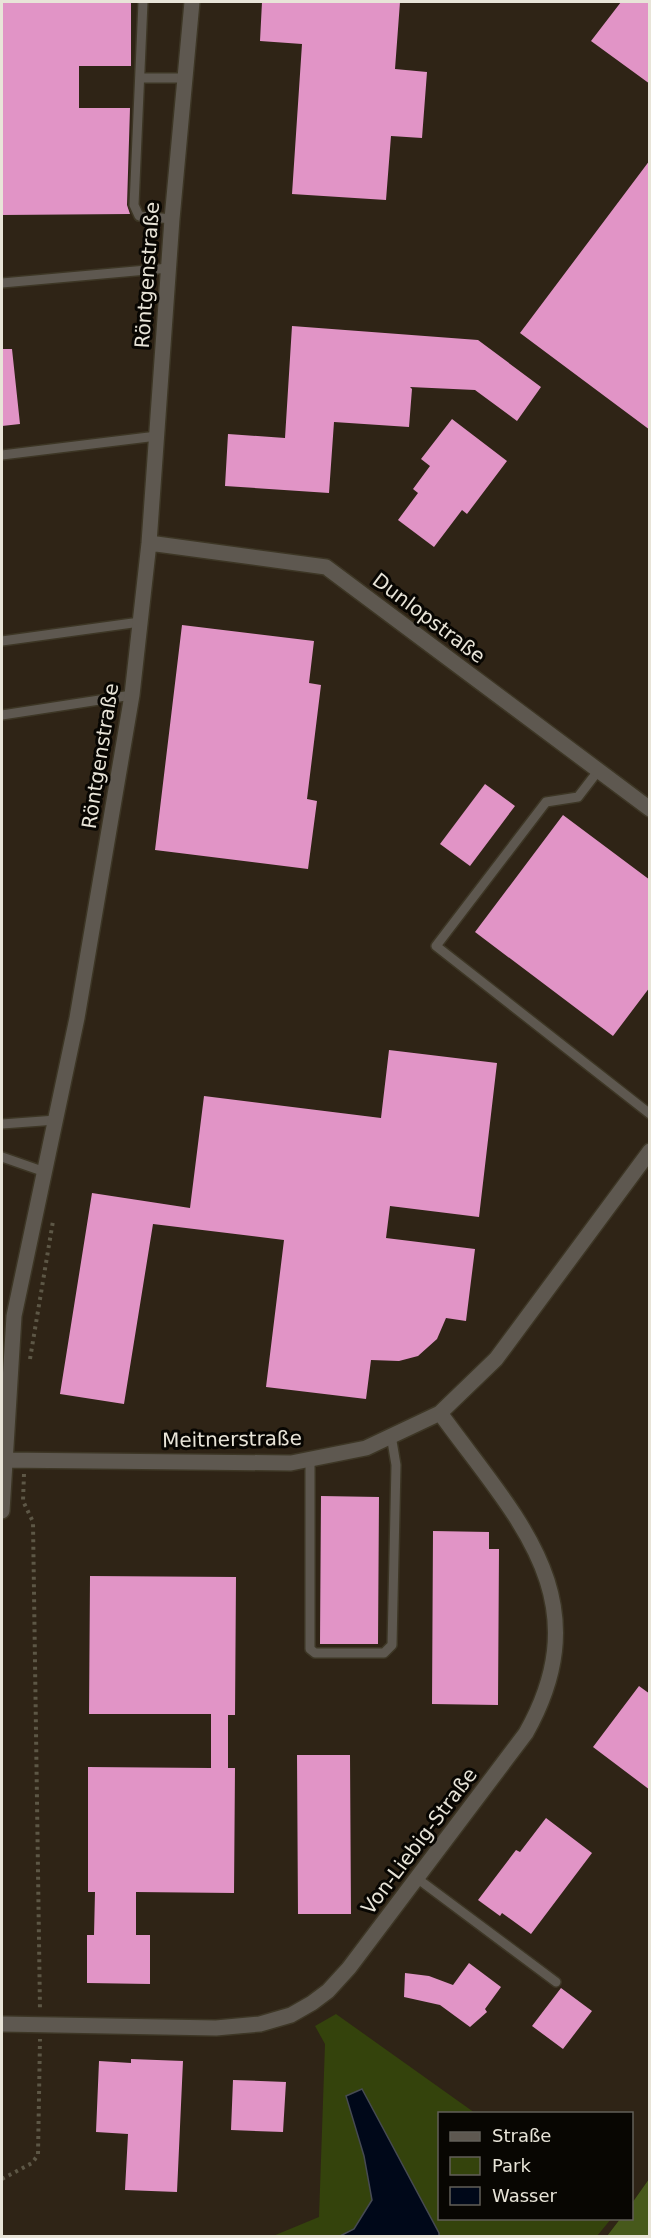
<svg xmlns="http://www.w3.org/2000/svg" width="651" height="2238" font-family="'DejaVu Sans',sans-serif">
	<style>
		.industrial { fill: #2f2416 }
		.green { fill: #34430c }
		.forest { fill: #47591b }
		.water { fill: #000819; stroke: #464a52; stroke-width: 1.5 }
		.building { fill: #e194c6 }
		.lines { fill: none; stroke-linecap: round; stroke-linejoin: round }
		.lane-casing { stroke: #3d3625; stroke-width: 12 }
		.street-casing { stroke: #3d3625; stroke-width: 18 }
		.path { stroke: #5d5746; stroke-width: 4; stroke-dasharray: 3 4.5; stroke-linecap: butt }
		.lane { stroke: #5e5850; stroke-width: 9 }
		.street { stroke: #5e5850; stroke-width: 15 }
		.labels { text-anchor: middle; stroke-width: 6; stroke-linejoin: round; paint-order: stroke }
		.street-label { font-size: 20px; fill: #e8e4d8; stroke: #080602 }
	</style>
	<rect width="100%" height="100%" fill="#211a08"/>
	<path class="industrial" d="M 2,2 L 649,2 L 649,2179 L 632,2203 L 632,2114 L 440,2114 L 440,2218 L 620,2219 L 607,2236 L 2,2236 Z"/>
	<path class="green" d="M 336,2014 L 475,2113 L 440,2114 L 440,2218 L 611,2219 L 597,2236 L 439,2236 L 439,2233 L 364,2156 L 373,2200 L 354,2229 L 340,2236 L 273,2236 L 319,2217 L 325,2044 L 315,2026 Z"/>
	<path class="forest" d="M 649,2179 L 649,2236 L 607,2236 L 620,2219 L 632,2218 L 632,2203 Z"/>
	<path class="water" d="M 362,2089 L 439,2233 L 439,2236 L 340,2236 L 354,2229 L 372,2200 L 364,2156 L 346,2096 Z"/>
	<path class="building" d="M 2,2 L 131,2 L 131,66 L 79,66 L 79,108 L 130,108 L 127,205 L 130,214 L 2,215 Z
		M 262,2 L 400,2 L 395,69 L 427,72 L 422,138 L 391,136 L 386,200 L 292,194 L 302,44 L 260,41 Z
		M 621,2 L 650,2 L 650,84 L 591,41 Z
		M 650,160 L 650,430 L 520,333 Z
		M 292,326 L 478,340 L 541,387 L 517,421 L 475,390 L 410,387 L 412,389 L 409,427 L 334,422 L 329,493 L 225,486 L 228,434 L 285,438 Z
		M 2,349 L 12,349 L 20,424 L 2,426 Z
		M 452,419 L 507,461 L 467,514 L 462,510 L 434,547 L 398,520 L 418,493 L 413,489 L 430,466 L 421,459 Z
		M 182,625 L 314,641 L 309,683 L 321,685 L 307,799 L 317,801 L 308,869 L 155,850 Z
		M 485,784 L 515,806 L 470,866 L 440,844 Z
		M 563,815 L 650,880 L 650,987 L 613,1036 L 475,932 Z
		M 389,1050 L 497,1063 L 479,1217 L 390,1206 L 386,1238 L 475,1249 L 466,1321 L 446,1318 L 437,1339 L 418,1356 L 399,1361 L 371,1360 L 366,1399 L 266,1387 L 284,1240 L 153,1224 L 124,1404 L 60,1394 L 92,1193 L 190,1208 L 204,1096 L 381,1118 Z
		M 321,1496 L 379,1497 L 378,1644 L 320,1644 Z
		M 433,1531 L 489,1532 L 489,1549 L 499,1549 L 498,1705 L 432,1704 Z
		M 90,1576 L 236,1577 L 235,1715 L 228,1715 L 228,1768 L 235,1768 L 234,1893 L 136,1892 L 136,1935 L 150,1935 L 150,1984 L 87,1983 L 87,1935 L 94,1935 L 95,1892 L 88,1892 L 88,1767 L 211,1768 L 211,1714 L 89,1714 Z
		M 639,1686 L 650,1694 L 650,1790 L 593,1747 Z
		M 297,1755 L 350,1755 L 351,1914 L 298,1914 Z
		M 546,1818 L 592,1853 L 531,1934 L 502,1913 L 500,1916 L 478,1900 L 516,1850 L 520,1852 Z
		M 469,1963 L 501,1987 L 485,2009 L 487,2012 L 470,2027 L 440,2005 L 404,1997 L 405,1973 L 429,1976 L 453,1985 Z
		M 561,1988 L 592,2011 L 563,2049 L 532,2026 Z
		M 131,2059 L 183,2061 L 177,2192 L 125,2190 L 128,2134 L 96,2132 L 99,2061 L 131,2063 Z
		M 233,2080 L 286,2082 L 283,2132 L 231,2130 Z"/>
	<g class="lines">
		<defs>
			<path id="lane" d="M 143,2 L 134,205 L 139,216 L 172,219
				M 140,78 L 186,78
				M 2,283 L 169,268
				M 2,455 L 157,436
				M 2,641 L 140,622
				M 2,715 L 132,695
				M 598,771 L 578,797 L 546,802 L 436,946 L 650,1114
				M 2,1124 L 56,1120
				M 2,1157 L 45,1172
				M 310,1459 L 310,1649 L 315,1653 L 384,1653 L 392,1645 L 396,1465 L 391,1435
				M 418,1879 L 556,1982"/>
			<path id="street" d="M 149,543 L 326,567 L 650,809
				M 3,1460 L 291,1463 L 366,1448 L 440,1413 L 496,1359 L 650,1151
				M 2,1511 L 14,1316 L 77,1018 L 132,695 L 149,543 L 172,219 L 192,2
				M 2,2024 L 216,2028 L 260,2024 L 291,2015 L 312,2003 L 328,1991 L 349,1968 L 526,1733 C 602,1598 516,1518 440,1413"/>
		</defs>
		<use href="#lane" class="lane-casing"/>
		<use href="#street" class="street-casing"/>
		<path class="path" d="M 30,1359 L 53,1221
			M 24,1474 L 23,1501 L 33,1522 L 40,2010
			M 2,2179 L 32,2163 L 38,2155 L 40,2039"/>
		<use href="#lane" class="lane"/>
		<use href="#street" class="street"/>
	</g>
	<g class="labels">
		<g class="street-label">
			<text transform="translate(147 275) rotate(-86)" y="7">Röntgenstraße</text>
			<text transform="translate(429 618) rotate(37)" y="7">Dunlopstraße</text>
			<text transform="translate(100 756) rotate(-81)" y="7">Röntgenstraße</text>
			<text transform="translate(232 1439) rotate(-1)" y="7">Meitnerstraße</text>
			<text transform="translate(419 1841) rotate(-53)" y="7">Von-Liebig-Straße</text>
		</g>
	</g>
	<rect width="651" height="2238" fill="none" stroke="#e8e4d8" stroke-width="6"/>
	<rect x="438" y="2112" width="195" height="108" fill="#080602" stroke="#625f58" stroke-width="1.5"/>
	<rect x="450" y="2132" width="30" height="9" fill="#5e5850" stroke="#625f58" stroke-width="1.5"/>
	<text x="492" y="2142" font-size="18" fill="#e8e4d8">Straße</text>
	<rect x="450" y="2157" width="30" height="18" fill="#34430c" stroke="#625f58" stroke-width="1.5"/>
	<text x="492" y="2172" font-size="18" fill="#e8e4d8">Park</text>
	<rect x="450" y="2187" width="30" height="18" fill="#000819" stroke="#625f58" stroke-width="1.5"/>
	<text x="492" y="2202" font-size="18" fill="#e8e4d8">Wasser</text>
</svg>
